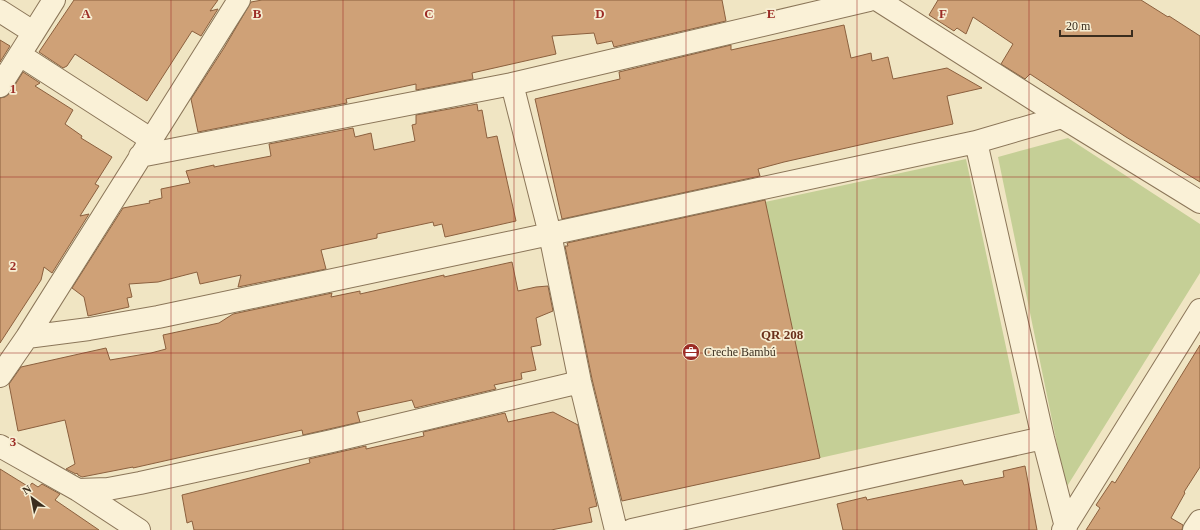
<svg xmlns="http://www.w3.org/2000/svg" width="1200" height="530" font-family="Georgia,serif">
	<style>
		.green { fill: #c5cf96 }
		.building { fill: #cfa177; stroke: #8b603e }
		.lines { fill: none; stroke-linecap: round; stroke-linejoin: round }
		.minor-casing { stroke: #8b7659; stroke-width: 24 }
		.tertiary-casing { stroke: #8b7659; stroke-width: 24 }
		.minor { stroke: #faf1d7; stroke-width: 22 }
		.tertiary { stroke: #faf1d7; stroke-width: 22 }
		.grid { fill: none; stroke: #9c2c26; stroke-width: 1; stroke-opacity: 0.55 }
		.labels { text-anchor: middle; stroke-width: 3.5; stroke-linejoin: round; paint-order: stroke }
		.poi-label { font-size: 12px; fill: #3a2d1e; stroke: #f7eed3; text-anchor: start }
		.neighbourhood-label { font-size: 13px; font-weight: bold; fill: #69301b; stroke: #f7eed3 }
		.grid-label { font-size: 13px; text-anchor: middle; font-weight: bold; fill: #9c2c26; stroke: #f7eed3; stroke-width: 3.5; stroke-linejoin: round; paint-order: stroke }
	</style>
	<rect width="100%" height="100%" fill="#f0e5c3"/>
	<path class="green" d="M 1068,138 L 1200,224 L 1200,273 L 1066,488 L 998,157 Z
		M 966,159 L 1020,413 L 820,458 L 765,202 Z"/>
	<path class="building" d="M 74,0 L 218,0 L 210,11 L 218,9 L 201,36 L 192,31 L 147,101 L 75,54 L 67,66 L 63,68 L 39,52 Z
		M 262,0 L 722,0 L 726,21 L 614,47 L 612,41 L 597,44 L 594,33 L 552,36 L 556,54 L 472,73 L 473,79 L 416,90 L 416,84 L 346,99 L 347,103 L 198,132 L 191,99 L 224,48 L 251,2 Z
		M 938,0 L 1141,0 L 1168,17 L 1169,16 L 1200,36 L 1200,182 L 1126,137 L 1030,74 L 1025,79 L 1001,64 L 1013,44 L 973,17 L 966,34 L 957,28 L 954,31 L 929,15 Z
		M 844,25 L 851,58 L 871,53 L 872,61 L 888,57 L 893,79 L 947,68 L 982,88 L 947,96 L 953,124 L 784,162 L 758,169 L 760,176 L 562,219 L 535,99 L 620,79 L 619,72 L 731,45 L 731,50 Z
		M 0,40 L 10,46 L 0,62 Z
		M 23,72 L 40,83 L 35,86 L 73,110 L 65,124 L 82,136 L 81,138 L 112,157 L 95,184 L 99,186 L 80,216 L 89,214 L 52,273 L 44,267 L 41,280 L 0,343 L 0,98 L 5,97 L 10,93 Z
		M 477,104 L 478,111 L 482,110 L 487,138 L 497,136 L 516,221 L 445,237 L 442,224 L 434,226 L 433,222 L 377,234 L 377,238 L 321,250 L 326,269 L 238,287 L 241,275 L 200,284 L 197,272 L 158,282 L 129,284 L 132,297 L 127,298 L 129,307 L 88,316 L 84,297 L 72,288 L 123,208 L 150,203 L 149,201 L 162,198 L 161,189 L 190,183 L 186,171 L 214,165 L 214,167 L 271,156 L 269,144 L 353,128 L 355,137 L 371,133 L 374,150 L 415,141 L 412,125 L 416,124 L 416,115 Z
		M 765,200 L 820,458 L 622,501 L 592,379 L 565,246 L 568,246 L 567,243 Z
		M 512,262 L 518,291 L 536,287 L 548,286 L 553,311 L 536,318 L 541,345 L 531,347 L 536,370 L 521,373 L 522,379 L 494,385 L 496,389 L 415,408 L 412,400 L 357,412 L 360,422 L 329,429 L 303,435 L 302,430 L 133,468 L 133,467 L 82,477 L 78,475 L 77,473 L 76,474 L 66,469 L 75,464 L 65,420 L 18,431 L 9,384 L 21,367 L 106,348 L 110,360 L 151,353 L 166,349 L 163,335 L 219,323 L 233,314 L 332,293 L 331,297 L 360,291 L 360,294 L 444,275 L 444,277 Z
		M 1200,345 L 1200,467 L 1184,492 L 1185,493 L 1171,518 L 1183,525 L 1182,530 L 1086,530 L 1100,508 L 1096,505 L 1112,481 L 1115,483 Z
		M 553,412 L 578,425 L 597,506 L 589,508 L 592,522 L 551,530 L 194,530 L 192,521 L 187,523 L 182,495 L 310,463 L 309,459 L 366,446 L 366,449 L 424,436 L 423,432 L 505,413 L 508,422 Z
		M 1025,466 L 1037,530 L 843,530 L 837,504 L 866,497 L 867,500 L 962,480 L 964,485 L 1004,477 L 1003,471 Z
		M 0,469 L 29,487 L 32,483 L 38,487 L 42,484 L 60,494 L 55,500 L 99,530 L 0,530 Z"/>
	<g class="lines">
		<defs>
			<path id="minor" d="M 878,0 L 1062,117 L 1200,202
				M 0,11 L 33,32
				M 20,55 L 152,140
				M 512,84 L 550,234 L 580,382 L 616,530
				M 0,86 L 54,0
				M 976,142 L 1043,438 L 1066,527
				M 140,156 L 512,84 L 869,0
				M 27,337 L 89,329 L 158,317 L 550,234 L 976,142 L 1062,117
				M 0,376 L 27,337 L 239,0
				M 0,446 L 78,490 L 139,530
				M 78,490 L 108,489 L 140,483 L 332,441 L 580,382
				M 632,530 L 1043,438
				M 1063,530 L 1200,310"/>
			<path id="tertiary" d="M 1194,530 L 1200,521"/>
		</defs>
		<use href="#minor" class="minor-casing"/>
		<use href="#tertiary" class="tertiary-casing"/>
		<use href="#minor" class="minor"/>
		<use href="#tertiary" class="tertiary"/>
	</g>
	<path class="grid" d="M 171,0 L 171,530M 343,0 L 343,530M 514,0 L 514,530M 686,0 L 686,530M 857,0 L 857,530M 1029,0 L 1029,530M 0,177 L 1200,177M 0,353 L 1200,353"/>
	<defs>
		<symbol id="office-disc" viewBox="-11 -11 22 22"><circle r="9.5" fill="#9c2c26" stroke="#f7eed3"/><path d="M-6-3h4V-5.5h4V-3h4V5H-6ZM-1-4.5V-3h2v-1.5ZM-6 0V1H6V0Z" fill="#fff"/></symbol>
	</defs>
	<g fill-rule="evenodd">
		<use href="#office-disc" x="681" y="342" width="20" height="20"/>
	</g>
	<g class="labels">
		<g class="poi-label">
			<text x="704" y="356">Creche Bambú</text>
		</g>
		<g class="neighbourhood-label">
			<text x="782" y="339">QR 208</text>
		</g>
	</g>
	<g class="grid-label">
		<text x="86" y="18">A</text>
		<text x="257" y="18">B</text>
		<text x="429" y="18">C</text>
		<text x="600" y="18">D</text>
		<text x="771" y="18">E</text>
		<text x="943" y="18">F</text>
		<text x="13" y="93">1</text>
		<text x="13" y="270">2</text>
		<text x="13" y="446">3</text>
	</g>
	<g transform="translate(32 498) rotate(328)" stroke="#f7eed3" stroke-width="3" paint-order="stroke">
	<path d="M0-3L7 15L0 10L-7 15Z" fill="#3a2d1e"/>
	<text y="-6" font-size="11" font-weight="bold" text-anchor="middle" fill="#3a2d1e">N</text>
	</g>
	<path d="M1060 30v6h72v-6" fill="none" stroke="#3a2d1e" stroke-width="2"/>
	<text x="1066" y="30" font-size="12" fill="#3a2d1e" stroke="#f7eed3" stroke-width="3" paint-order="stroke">20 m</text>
</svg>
